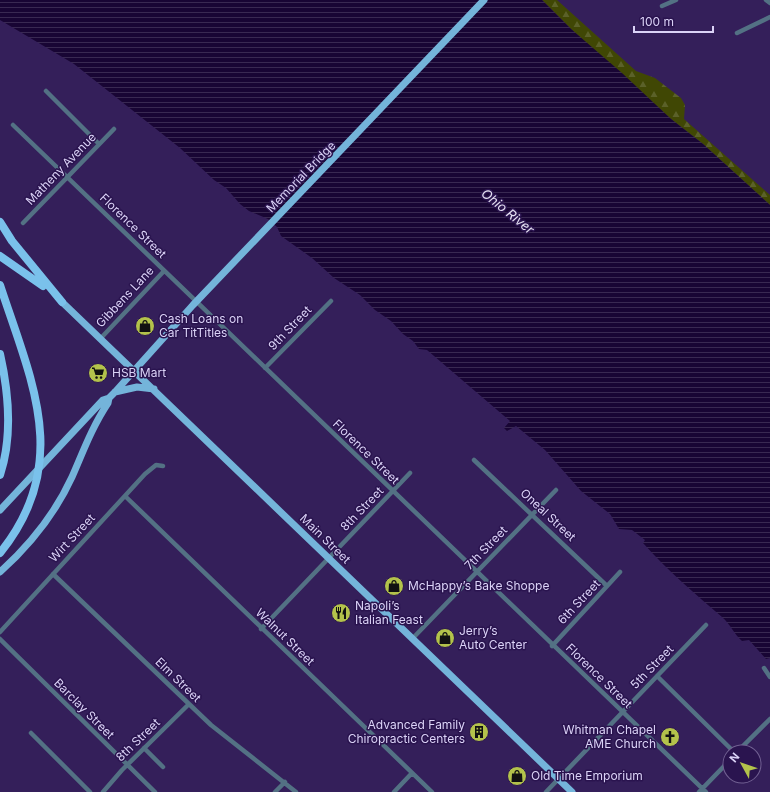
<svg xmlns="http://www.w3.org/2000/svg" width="770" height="792" font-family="Inter,sans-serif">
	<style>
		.forest { fill: url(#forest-firs) }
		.water { fill: url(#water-rules) }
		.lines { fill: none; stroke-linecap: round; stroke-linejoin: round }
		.minor { stroke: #537184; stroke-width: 4.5 }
		.primary { stroke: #74b4da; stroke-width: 7 }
		.trunk { stroke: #7ac1eb; stroke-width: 8 }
		.labels { text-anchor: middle; stroke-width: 3; stroke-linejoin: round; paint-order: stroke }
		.street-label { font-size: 12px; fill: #dbd3f7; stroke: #2a144f }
		.poi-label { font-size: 12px; fill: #dbd3f7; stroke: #2a144f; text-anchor: start }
		.water-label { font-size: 13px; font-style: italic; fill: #e4e0f1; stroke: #2a144f }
	</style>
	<defs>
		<pattern id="forest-firs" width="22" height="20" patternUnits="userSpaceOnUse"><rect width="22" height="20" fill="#404704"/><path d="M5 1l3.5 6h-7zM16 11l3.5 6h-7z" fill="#5b6129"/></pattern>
		<pattern id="water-rules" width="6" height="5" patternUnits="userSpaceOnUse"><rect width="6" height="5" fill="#180534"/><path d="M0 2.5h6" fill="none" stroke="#392952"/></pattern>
	</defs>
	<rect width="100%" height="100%" fill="#341f5a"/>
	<path class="forest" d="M 542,0 L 557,0 L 636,71 L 655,78 L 681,98 L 685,105 L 684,119 L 770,195 L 770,205 L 703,144 L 671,119 L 571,29 Z"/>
	<path class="water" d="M 0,0 L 542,0 L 571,29 L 622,73 L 671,119 L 703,144 L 770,205 L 770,658 L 766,659 L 749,640 L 742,641 C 734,634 731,625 722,617 C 695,594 667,570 643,543 L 645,540 L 632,530 L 619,529 L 610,514 L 581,491 L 545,450 L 516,426 L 507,431 L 504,428 L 510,421 L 427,350 L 419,349 L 413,341 L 403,334 L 391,321 L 375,310 L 360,295 L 334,278 L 312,258 L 281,236 L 277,227 L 268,219 L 249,211 L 240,204 L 226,188 L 214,180 L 180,148 L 74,64 L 0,20 Z"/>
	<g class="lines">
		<path class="minor" d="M 766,0 L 770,3
			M 662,6 L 676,0
			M 737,33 L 770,17
			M 46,91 L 99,144
			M 13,125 L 706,792
			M 23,223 L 114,129
			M 101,338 L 164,271
			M 265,368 L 331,301
			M 474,460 L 607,586
			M 125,496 L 432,792
			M 53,574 L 211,725 L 296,792
			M 261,629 L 410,473
			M 0,632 L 145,474 L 156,465 L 163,466
			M 413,638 L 556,490
			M 0,639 L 155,792
			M 552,646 L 620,572
			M 764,668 L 770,677
			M 657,676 L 734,752
			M 31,733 L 90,792
			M 144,748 L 163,767
			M 737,752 L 770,719
			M 103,792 L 122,770 L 189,704
			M 275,792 L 285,782
			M 394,792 L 412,773
			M 546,792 L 706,625
			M 699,792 L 730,760"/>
		<path class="primary" d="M 62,302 L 572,792
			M 115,392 L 137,387 L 154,389
			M 0,510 L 103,400 L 109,398 L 115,392 L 193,305 L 484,0
			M 0,572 C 30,545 55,514 72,477 C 83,452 92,427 108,403 L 109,398"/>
		<path class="trunk" d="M 0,222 L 12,241 L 62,302
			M 0,256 L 43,286
			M 0,285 C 31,380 73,463 0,553
			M 0,354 C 9,394 13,436 0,475"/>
	</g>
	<defs>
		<symbol id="shop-disc" viewBox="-11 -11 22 22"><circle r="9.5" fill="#b3c24b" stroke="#2a144f"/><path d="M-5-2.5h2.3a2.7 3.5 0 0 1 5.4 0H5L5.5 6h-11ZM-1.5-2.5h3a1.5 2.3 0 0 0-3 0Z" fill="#111"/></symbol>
		<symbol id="supermarket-disc" viewBox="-11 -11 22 22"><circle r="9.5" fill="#b3c24b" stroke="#2a144f"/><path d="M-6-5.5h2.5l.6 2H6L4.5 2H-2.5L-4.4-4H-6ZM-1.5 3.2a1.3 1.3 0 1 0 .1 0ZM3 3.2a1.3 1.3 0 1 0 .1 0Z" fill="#111"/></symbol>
		<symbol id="restaurant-disc" viewBox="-11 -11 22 22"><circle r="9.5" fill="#b3c24b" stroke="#2a144f"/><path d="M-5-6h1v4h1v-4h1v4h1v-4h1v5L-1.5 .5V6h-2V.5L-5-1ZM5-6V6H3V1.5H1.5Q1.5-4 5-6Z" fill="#111"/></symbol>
		<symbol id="building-disc" viewBox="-11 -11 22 22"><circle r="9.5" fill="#b3c24b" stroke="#2a144f"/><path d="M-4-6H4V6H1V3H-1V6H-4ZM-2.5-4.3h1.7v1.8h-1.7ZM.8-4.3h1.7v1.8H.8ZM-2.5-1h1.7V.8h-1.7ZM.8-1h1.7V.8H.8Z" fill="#111"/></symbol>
		<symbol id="church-disc" viewBox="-11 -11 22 22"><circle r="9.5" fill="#b3c24b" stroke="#2a144f"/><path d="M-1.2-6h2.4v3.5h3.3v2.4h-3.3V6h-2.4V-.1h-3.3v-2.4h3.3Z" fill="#111"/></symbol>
	</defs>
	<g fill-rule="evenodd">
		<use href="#shop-disc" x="134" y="315" width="22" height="22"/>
		<use href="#supermarket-disc" x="87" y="362" width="22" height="22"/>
		<use href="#shop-disc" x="383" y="575" width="22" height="22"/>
		<use href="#restaurant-disc" x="330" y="602" width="22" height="22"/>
		<use href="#shop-disc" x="434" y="627" width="22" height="22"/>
		<use href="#building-disc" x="468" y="721" width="22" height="22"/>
		<use href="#church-disc" x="659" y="726" width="22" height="22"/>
		<use href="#shop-disc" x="506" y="765" width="22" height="22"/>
	</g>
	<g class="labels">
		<g class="street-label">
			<text transform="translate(61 169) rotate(-46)" y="4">Matheny Avenue</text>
			<text transform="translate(301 177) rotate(-46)" y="4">Memorial Bridge</text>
			<text transform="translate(133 226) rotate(44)" y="4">Florence Street</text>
			<text transform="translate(125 297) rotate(-47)" y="4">Gibbens Lane</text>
			<text transform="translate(290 328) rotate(-46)" y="4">9th Street</text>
			<text transform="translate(366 452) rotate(44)" y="4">Florence Street</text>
			<text transform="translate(362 509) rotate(-46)" y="4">8th Street</text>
			<text transform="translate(548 515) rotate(43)" y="4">Oneal Street</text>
			<text transform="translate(72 538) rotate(-47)" y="4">Wirt Street</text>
			<text transform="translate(325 539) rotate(44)" y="4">Main Street</text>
			<text transform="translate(486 548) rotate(-46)" y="4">7th Street</text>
			<text transform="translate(579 602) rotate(-47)" y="4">6th Street</text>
			<text transform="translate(285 637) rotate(44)" y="4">Walnut Street</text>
			<text transform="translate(652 667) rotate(-46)" y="4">5th Street</text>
			<text transform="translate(599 676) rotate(44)" y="4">Florence Street</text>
			<text transform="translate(178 680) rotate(44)" y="4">Elm Street</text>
			<text transform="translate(84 709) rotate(45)" y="4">Barclay Street</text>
			<text transform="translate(138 740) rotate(-44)" y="4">8th Street</text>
		</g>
		<g class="poi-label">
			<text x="159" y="323">Cash Loans on<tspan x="159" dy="14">Car TitTitles</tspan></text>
			<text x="112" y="377">HSB Mart</text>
			<text x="408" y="590">McHappy’s Bake Shoppe</text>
			<text x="355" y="610">Napoli’s<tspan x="355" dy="14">Italian Feast</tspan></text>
			<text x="459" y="635">Jerry’s<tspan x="459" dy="14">Auto Center</tspan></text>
			<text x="465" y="729" text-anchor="end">Advanced Family<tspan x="465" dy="14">Chiropractic Centers</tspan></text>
			<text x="656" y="734" text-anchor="end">Whitman Chapel<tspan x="656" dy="14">AME Church</tspan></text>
			<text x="531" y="780">Old Time Emporium</text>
		</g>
		<g class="water-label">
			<text transform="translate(508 211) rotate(39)" y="5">Ohio River</text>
		</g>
	</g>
	<g transform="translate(742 764) rotate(310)"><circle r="19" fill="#2a144f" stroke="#716092"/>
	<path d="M0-3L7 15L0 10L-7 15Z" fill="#b3c24b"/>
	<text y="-6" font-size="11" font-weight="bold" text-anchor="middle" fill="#dbd3f7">N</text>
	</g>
	<path d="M634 26v6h79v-6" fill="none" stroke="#dbd3f7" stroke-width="2"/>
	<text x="640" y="26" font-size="12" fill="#dbd3f7" stroke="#2a144f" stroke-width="3" paint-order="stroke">100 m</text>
</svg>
